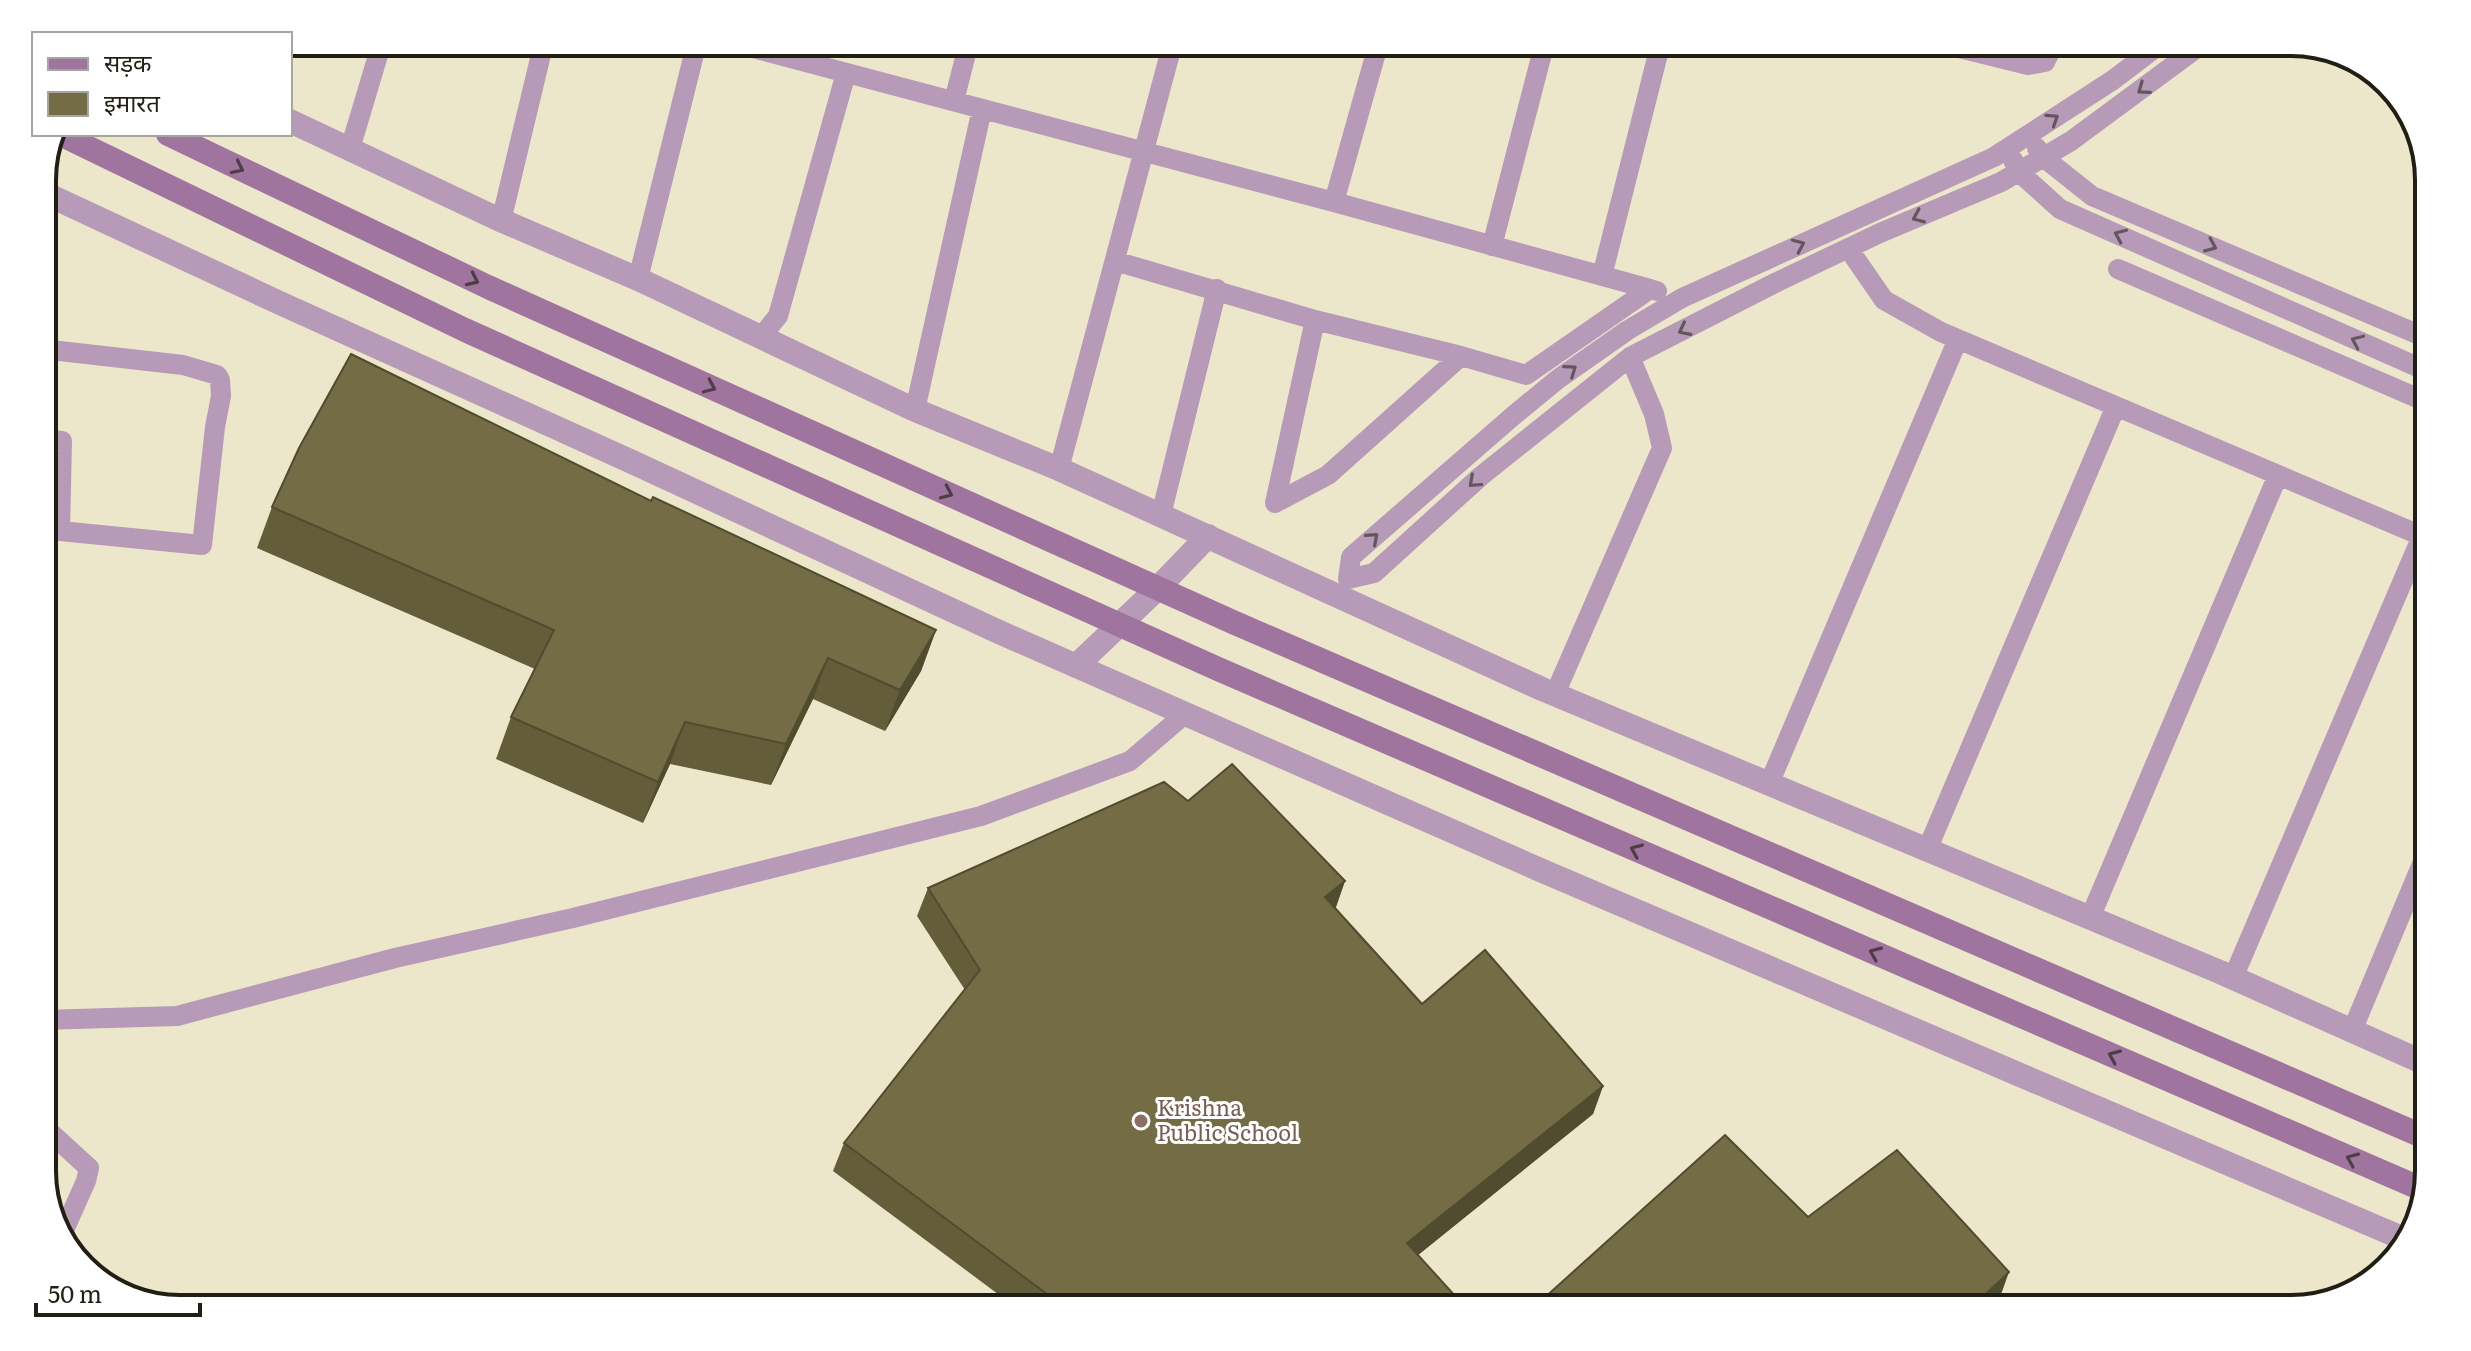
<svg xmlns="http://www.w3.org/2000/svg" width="2471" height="1351" font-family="Literata,'Noto Sans Devanagari',serif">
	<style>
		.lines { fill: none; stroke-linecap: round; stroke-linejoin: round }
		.minor { stroke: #b79ab7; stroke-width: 20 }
		.tertiary { stroke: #b79ab7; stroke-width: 24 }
		.secondary { stroke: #9f749f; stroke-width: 24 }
		.wall { fill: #635d3a }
		.shaded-wall { fill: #504c30 }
		.building { fill: #736c44; stroke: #504c30; stroke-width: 2 }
		.oneway { stroke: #64565d }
		.oneway2 { stroke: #4d3d45 }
		.education-dot { fill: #8d6e63; stroke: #fff; stroke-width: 3 }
		.labels { text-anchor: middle; stroke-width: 6; stroke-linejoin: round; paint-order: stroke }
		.education-label { font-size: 22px; fill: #785e54; stroke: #fff; text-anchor: start }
		.rim { fill: none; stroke: #211f14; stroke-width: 4 }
	</style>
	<rect width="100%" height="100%" fill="#ece7ca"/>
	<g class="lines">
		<path class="minor" d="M 730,42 L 1334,202 L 1650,289
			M 1935,42 L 2028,65 L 2045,62 L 2055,42
			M 2163,42 L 2113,80 L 1994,157 L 1682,298 L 1628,330 L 1558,379 L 1513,416 L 1351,557 L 1348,579 L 1374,573 L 1481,476 L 1630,357 L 1777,282 L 1880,233 L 2001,182 L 2071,141 L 2205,42
			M 954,101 L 969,42
			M 2037,148 L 2043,157 L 2092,196 L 2429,339
			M 350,149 L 382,42
			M 2013,160 L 2019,172 L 2060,209 L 2429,372
			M 1334,202 L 1379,42
			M 498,219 L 504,209 L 544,42
			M 1492,246 L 1545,42
			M 1848,248 L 1884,300 L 1941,332 L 2429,539
			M 1115,261 L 1315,320 L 1275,503 L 1328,475 L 1461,356 L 1526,375 L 1650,289 L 1657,291
			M 2118,269 L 2429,403
			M 1602,276 L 1661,42
			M 638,279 L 697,42
			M 1315,320 L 1461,356
			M 761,337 L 778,316 L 846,73
			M 42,349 L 183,365 L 217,375 L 220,380 L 221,396 L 215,427 L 202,545 L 60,531 L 62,441 L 42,439
			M 915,410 L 982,109
			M 1059,469 L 1173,42
			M 1161,515 L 1217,289
			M 1555,694 L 1662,448 L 1654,414 L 1630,357
			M 1769,784 L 1958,339
			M 1927,850 L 2116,406
			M 2090,918 L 2278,475
			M 2233,978 L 2422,536
			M 42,1020 L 177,1016 L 395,958 L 573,918 L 981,816 L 1130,761 L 1185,714
			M 2352,1031 L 2429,847
			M 42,1125 L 89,1168 L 86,1181 L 61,1237"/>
		<path class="tertiary" d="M 290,121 L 498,219 L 638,279 L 915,410 L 1059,469 L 1542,689 L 2220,972 L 2429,1065
			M 42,192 L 282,304 L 630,461 L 999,632 L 1538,869 L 2409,1241
			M 1076,666 L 1158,588 L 1208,536"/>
		<path class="secondary" d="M 60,134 L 465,330 L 1218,669 L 2424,1190
			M 168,134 L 488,287 L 1235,623 L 2429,1139"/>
	</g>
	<path class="wall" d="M 651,501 L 936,630 L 921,671 L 885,731 L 813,699 L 771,785 L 670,764 L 643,823 L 496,759 L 511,717 L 535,669 L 257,548 L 272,507 Z
		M 1188,801 L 1345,881 L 1335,909 L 1422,1004 L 1603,1086 L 1593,1114 L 1418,1255 L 1467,1309 L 1018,1309 L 833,1171 L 844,1143 L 965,990 L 917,916 L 928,888 Z"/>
	<path class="shaded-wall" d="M 936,630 L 921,671 L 885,731 L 900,690 Z
		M 828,658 L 813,699 L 771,785 L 786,744 Z
		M 685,722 L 670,764 L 643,823 L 658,782 Z
		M 1345,881 L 1335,910 L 1325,897 Z
		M 1603,1086 L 1593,1114 L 1397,1272 L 1407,1243 Z
		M 2009,1272 L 1999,1300 L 1990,1309 L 1970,1309 Z"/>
	<path class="building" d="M 351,354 L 651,501 L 653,497 L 936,630 L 900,690 L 828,658 L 786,744 L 685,722 L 658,782 L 511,717 L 554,630 L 272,507 L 299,448 Z
		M 1232,764 L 1345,881 L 1325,897 L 1422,1004 L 1485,950 L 1603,1086 L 1407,1243 L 1467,1309 L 1067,1309 L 844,1143 L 980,970 L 928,888 L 1164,782 L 1188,801 Z
		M 1725,1135 L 1808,1217 L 1897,1150 L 2009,1272 L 1970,1309 L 1532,1309 Z"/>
	<defs><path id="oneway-chevron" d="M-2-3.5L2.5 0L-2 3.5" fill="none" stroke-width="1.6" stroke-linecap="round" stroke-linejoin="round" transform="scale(2)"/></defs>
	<g class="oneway">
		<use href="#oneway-chevron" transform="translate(2143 89) rotate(144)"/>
		<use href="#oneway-chevron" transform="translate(2053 119) rotate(-33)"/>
		<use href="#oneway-chevron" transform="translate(1918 217) rotate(157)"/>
		<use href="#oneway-chevron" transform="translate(2120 235) rotate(-156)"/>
		<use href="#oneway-chevron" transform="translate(1799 245) rotate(-24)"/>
		<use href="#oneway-chevron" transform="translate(2211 246) rotate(23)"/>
		<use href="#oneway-chevron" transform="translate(1684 330) rotate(153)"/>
		<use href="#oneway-chevron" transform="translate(2357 341) rotate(-156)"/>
		<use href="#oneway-chevron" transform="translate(1571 370) rotate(-35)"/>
		<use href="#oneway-chevron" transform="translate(1474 482) rotate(138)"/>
		<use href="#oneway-chevron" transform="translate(1373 538) rotate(-41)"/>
	</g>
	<g class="oneway2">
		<use href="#oneway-chevron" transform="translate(238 168) rotate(26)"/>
		<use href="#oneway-chevron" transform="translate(473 280) rotate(25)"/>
		<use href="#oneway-chevron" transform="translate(710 387) rotate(24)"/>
		<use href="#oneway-chevron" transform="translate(947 493) rotate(24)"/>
		<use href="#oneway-chevron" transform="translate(1636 850) rotate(-157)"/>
		<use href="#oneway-chevron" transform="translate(1875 953) rotate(-157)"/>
		<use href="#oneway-chevron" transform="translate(2114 1056) rotate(-157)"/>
		<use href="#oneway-chevron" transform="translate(2352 1159) rotate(-157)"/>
	</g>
	<circle class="education-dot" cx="1141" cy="1121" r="8"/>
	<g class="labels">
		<g class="education-label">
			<text x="1157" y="1116">Krishna<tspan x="1157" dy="25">Public School</tspan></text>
		</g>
	</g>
	<path d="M0 0H2471V1351H0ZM180 56H2291A124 124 0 0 1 2415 180V1171A124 124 0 0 1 2291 1295H180A124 124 0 0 1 56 1171V180A124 124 0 0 1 180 56Z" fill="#fff" fill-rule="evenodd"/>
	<path class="rim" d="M180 56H2291A124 124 0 0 1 2415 180V1171A124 124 0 0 1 2291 1295H180A124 124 0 0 1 56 1171V180A124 124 0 0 1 180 56Z"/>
	<rect x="32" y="32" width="260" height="104" fill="#ffffff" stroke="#a6a5a1" stroke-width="2"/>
	<rect x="48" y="58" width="40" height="12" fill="#9f749f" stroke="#a6a5a1" stroke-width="2"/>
	<text x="104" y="72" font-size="24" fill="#211f14">सड़क</text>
	<rect x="48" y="92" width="40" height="24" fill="#736c44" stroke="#a6a5a1" stroke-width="2"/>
	<text x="104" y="112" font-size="24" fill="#211f14">इमारत</text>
	<path d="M36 1303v12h164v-12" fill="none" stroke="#211f14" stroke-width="4"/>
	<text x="48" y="1303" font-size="24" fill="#211f14" stroke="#ffffff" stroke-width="6" paint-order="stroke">50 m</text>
</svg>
